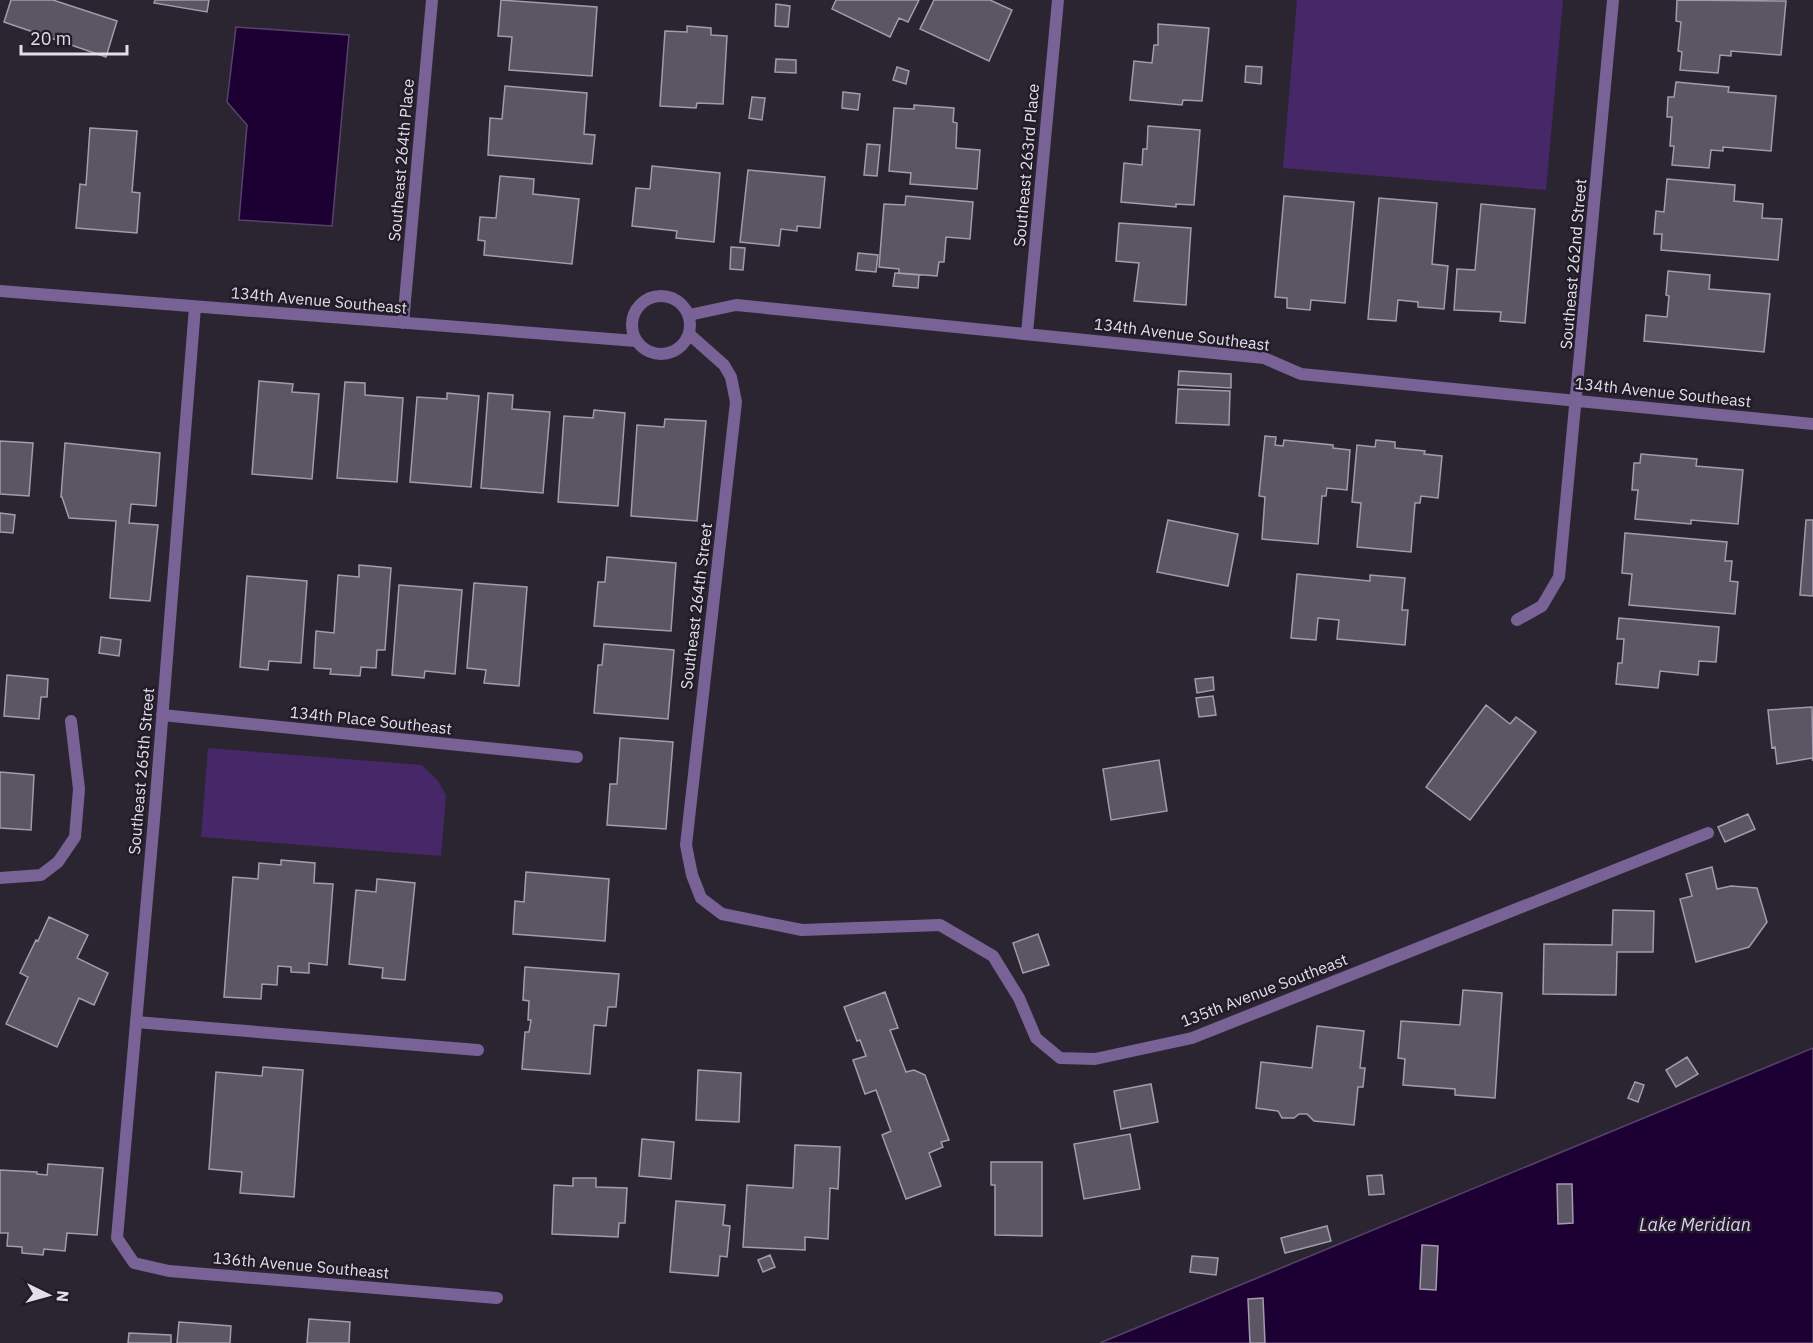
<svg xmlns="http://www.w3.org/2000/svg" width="1813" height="1343" font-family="'IBM Plex Sans',sans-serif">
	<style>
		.green { fill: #462767 }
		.water { fill: #1c0034; stroke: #57436a; stroke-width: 1.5 }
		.building { fill: #5b5564; stroke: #a29bac; stroke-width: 1.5 }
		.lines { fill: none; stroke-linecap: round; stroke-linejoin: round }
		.lane { stroke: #786296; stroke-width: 12 }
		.street { stroke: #786296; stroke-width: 12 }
		.labels { text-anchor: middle; stroke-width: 5; stroke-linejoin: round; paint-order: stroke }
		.street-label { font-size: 16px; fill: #e2dfe8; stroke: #211c28 }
		.water-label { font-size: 18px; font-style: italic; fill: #dfcdf8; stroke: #211c28 }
	</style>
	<rect width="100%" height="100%" fill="#2b2532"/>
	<path class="green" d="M 1297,0 L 1563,0 L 1546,190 L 1283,168 Z
		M 208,748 L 422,765 L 438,781 L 446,795 L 441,856 L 201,837 Z"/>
	<path class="water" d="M 236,27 L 349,35 L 332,226 L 239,220 L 247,125 L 227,102 Z
		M 1813,1048 L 1813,1343 L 1100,1343 Z"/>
	<path class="building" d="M 11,0 L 53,0 L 117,21 L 106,57 L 4,22 Z
		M 155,0 L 209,0 L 207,12 L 154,3 Z
		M 501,0 L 597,7 L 592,76 L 509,70 L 512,37 L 498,36 Z
		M 836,0 L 919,0 L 908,22 L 899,18 L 890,37 L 832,9 Z
		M 934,0 L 990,0 L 1012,10 L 989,61 L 920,29 Z
		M 1677,0 L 1786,1 L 1781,55 L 1731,51 L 1731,56 L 1720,55 L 1718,73 L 1680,70 L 1682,52 L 1678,51 L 1681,22 L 1676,21 Z
		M 776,4 L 790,6 L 788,27 L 775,26 Z
		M 1158,24 L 1209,28 L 1202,101 L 1183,100 L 1182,105 L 1130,100 L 1134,61 L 1152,63 L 1154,45 L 1158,45 Z
		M 687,26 L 711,28 L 711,35 L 727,36 L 723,104 L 697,103 L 696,108 L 660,106 L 665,31 L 687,32 Z
		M 776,59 L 796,60 L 796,73 L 775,72 Z
		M 1246,66 L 1262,67 L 1261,84 L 1245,82 Z
		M 897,67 L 909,71 L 906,84 L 893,80 Z
		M 1676,82 L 1729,87 L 1728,92 L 1776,96 L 1771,151 L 1723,147 L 1723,151 L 1711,150 L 1709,168 L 1672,165 L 1674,146 L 1670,146 L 1672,117 L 1667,117 L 1668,97 L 1674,97 Z
		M 505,86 L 587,93 L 584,134 L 595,135 L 592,164 L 488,155 L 490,118 L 502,119 Z
		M 843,92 L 860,94 L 858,110 L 842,108 Z
		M 752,97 L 765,98 L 762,120 L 749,118 Z
		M 914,105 L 954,108 L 953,122 L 957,123 L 956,148 L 980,150 L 977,189 L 910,184 L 911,173 L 889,171 L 894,108 L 914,109 Z
		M 1148,126 L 1200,130 L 1194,205 L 1176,204 L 1176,207 L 1121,202 L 1124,163 L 1142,165 L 1143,149 L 1147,149 Z
		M 90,128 L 137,131 L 132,192 L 140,193 L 137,233 L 76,228 L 80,184 L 86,185 Z
		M 867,144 L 880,145 L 877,176 L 864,175 Z
		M 652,166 L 720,173 L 714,242 L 676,238 L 677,231 L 632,226 L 636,188 L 650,189 Z
		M 748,170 L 825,177 L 820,228 L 797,226 L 797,231 L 781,229 L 779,246 L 740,242 Z
		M 500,176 L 534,179 L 533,194 L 579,199 L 572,264 L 484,255 L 485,241 L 478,240 L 480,217 L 496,218 Z
		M 1667,179 L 1735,185 L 1734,201 L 1763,204 L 1762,218 L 1782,219 L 1778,260 L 1661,250 L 1662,234 L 1654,234 L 1656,211 L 1664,212 Z
		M 906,196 L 973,202 L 970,239 L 946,237 L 944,262 L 939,262 L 937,276 L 899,273 L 899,269 L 879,267 L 884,204 L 905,205 Z
		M 1284,196 L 1354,202 L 1345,303 L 1311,300 L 1310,310 L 1287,308 L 1287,298 L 1275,297 Z
		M 1379,198 L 1437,203 L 1432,264 L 1448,266 L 1444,309 L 1418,307 L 1418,302 L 1398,300 L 1396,321 L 1368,319 Z
		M 1481,204 L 1535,209 L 1525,323 L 1500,321 L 1501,312 L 1454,310 L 1457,269 L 1475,270 Z
		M 1119,223 L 1191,228 L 1186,305 L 1134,301 L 1139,263 L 1116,261 Z
		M 731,247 L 745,248 L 743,270 L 730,269 Z
		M 858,253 L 878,255 L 876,272 L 856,270 Z
		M 1668,271 L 1710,275 L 1709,289 L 1770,294 L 1764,352 L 1644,341 L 1646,315 L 1667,317 L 1669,296 L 1666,295 Z
		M 895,273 L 919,275 L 918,288 L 893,286 Z
		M 1179,371 L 1231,374 L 1231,388 L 1178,385 Z
		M 259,381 L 293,384 L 292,392 L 319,394 L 312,479 L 252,474 Z
		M 345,382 L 365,383 L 365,395 L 403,398 L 397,482 L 337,478 Z
		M 1178,389 L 1230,391 L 1229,425 L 1176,423 Z
		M 447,393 L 479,396 L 471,487 L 410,482 L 417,397 L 447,399 Z
		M 488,393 L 513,395 L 512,409 L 550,412 L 543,493 L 481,488 Z
		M 594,410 L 625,413 L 618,506 L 558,502 L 564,416 L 593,418 Z
		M 665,419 L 706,421 L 697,521 L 631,516 L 637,425 L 664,427 Z
		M 1265,436 L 1276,437 L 1275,445 L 1283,446 L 1284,440 L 1333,445 L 1333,448 L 1350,450 L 1347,490 L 1327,488 L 1326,496 L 1322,496 L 1318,544 L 1262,539 L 1265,497 L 1259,496 Z
		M 1376,440 L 1395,442 L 1395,448 L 1425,451 L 1424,454 L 1442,456 L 1438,498 L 1421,496 L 1420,503 L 1415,503 L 1411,552 L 1357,547 L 1361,503 L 1352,502 L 1357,445 L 1375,447 Z
		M 0,441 L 33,443 L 29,496 L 0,494 Z
		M 65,443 L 160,453 L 156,506 L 131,504 L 129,523 L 158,525 L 150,601 L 110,598 L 116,521 L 69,518 L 62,497 L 61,497 Z
		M 1641,454 L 1697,459 L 1696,466 L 1743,470 L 1738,524 L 1691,520 L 1691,524 L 1635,519 L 1638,490 L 1632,490 L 1634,463 L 1640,463 Z
		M 0,513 L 15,515 L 13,533 L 0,532 Z
		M 1168,520 L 1238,534 L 1228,586 L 1157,572 Z
		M 1806,520 L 1813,520 L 1813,596 L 1800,595 Z
		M 1625,533 L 1727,542 L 1725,561 L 1732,561 L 1730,581 L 1738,582 L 1735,614 L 1629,605 L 1632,574 L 1622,573 Z
		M 607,557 L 676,563 L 671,631 L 594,626 L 598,582 L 605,582 Z
		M 359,565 L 391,568 L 385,650 L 377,650 L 376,668 L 361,667 L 360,676 L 330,674 L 331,669 L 314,668 L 316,631 L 334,633 L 338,575 L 359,577 Z
		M 1297,574 L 1370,581 L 1370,575 L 1405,578 L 1402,610 L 1408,610 L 1405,645 L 1337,639 L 1339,620 L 1318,618 L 1316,640 L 1291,638 Z
		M 247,576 L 307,581 L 301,663 L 269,661 L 268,670 L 240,667 Z
		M 474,583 L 527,587 L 519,686 L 484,683 L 486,670 L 467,668 Z
		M 399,585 L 462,590 L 455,674 L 425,671 L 424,678 L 392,675 Z
		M 1619,618 L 1719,627 L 1716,662 L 1699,661 L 1698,675 L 1660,671 L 1658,688 L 1616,684 L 1618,663 L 1622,663 L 1624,639 L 1617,639 Z
		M 101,637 L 121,640 L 119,656 L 99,653 Z
		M 604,644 L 674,650 L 668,719 L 594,713 L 598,665 L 602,665 Z
		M 7,675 L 48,679 L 47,697 L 41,697 L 39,719 L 4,716 Z
		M 1213,677 L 1214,690 L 1197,693 L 1195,679 Z
		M 1213,696 L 1216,715 L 1199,717 L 1196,698 Z
		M 1486,705 L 1510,724 L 1516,717 L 1536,732 L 1470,820 L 1426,787 Z
		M 1812,707 L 1813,761 L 1812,758 L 1777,764 L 1775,747 L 1772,748 L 1768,710 Z
		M 620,738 L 673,742 L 666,829 L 607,825 L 610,784 L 617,784 Z
		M 1159,760 L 1167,811 L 1111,820 L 1103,769 Z
		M 0,772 L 34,775 L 31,830 L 0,828 Z
		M 1748,814 L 1755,829 L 1725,842 L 1718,827 Z
		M 281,860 L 315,863 L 314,883 L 333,884 L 327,965 L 309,963 L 309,973 L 291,972 L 291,967 L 278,966 L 277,985 L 262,984 L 261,999 L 224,997 L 233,877 L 258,879 L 259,863 L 281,865 Z
		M 1712,867 L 1717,889 L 1731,886 L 1757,888 L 1767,922 L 1749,947 L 1696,962 L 1680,899 L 1692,896 L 1686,874 Z
		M 526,872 L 609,879 L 605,941 L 513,934 L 515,901 L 524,902 Z
		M 377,879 L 415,883 L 405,980 L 382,978 L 383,968 L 349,964 L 356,890 L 376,892 Z
		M 1613,910 L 1654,911 L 1653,952 L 1617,952 L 1616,995 L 1543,994 L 1544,944 L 1612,945 Z
		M 49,917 L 88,935 L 77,958 L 108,973 L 94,1005 L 79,998 L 57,1047 L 6,1024 L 28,977 L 20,973 L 36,940 L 38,941 Z
		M 1038,934 L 1049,965 L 1023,973 L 1013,943 Z
		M 525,967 L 619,974 L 616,1007 L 608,1007 L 606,1026 L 594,1025 L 590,1074 L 522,1069 L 525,1032 L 529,1032 L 531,1020 L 528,1020 L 529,1001 L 523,1000 Z
		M 1463,990 L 1502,993 L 1495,1098 L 1455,1095 L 1455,1089 L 1403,1085 L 1405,1059 L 1398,1058 L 1401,1021 L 1460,1025 Z
		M 885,992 L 898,1028 L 890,1030 L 906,1072 L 914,1070 L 925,1075 L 949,1140 L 941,1142 L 943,1147 L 929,1153 L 941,1186 L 906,1199 L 882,1135 L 891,1131 L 876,1090 L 865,1094 L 853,1060 L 866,1056 L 860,1040 L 857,1041 L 844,1007 Z
		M 1317,1026 L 1364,1031 L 1360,1068 L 1365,1068 L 1363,1087 L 1358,1087 L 1354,1125 L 1314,1121 L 1307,1114 L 1299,1114 L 1294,1118 L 1282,1118 L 1278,1111 L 1256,1108 L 1261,1062 L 1312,1068 Z
		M 1687,1057 L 1698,1074 L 1676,1087 L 1666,1070 Z
		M 263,1067 L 303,1070 L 294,1197 L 240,1193 L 242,1172 L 209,1169 L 216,1072 L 262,1076 Z
		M 698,1070 L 741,1073 L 739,1122 L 696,1120 Z
		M 1635,1082 L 1644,1085 L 1638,1102 L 1628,1098 Z
		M 1151,1084 L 1158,1122 L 1121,1129 L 1114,1091 Z
		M 1130,1134 L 1140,1189 L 1084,1199 L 1074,1144 Z
		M 642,1139 L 674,1142 L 671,1179 L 639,1176 Z
		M 795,1145 L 840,1147 L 838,1189 L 830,1188 L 828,1239 L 805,1237 L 805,1250 L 743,1247 L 747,1185 L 793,1188 Z
		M 991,1162 L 1042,1162 L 1042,1236 L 995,1235 L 995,1185 L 991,1185 Z
		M 48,1164 L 103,1168 L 97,1235 L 67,1233 L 65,1251 L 44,1249 L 43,1255 L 22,1253 L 22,1247 L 7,1246 L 8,1233 L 0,1233 L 0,1170 L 37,1172 L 37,1174 L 47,1175 Z
		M 1382,1175 L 1384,1194 L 1369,1195 L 1367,1176 Z
		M 573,1178 L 596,1178 L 596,1187 L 627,1188 L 625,1223 L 619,1223 L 618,1237 L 552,1234 L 554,1185 L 573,1186 Z
		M 1557,1184 L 1572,1184 L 1573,1223 L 1558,1224 Z
		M 676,1201 L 725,1205 L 723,1225 L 730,1226 L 727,1257 L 720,1256 L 718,1276 L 670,1272 Z
		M 1327,1226 L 1331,1241 L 1285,1253 L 1281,1238 Z
		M 1422,1245 L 1438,1246 L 1436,1290 L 1420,1289 Z
		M 770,1255 L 775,1267 L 763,1272 L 758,1260 Z
		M 1192,1256 L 1218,1258 L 1216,1275 L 1190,1272 Z
		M 1263,1298 L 1265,1343 L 1250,1343 L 1248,1299 Z
		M 309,1319 L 350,1322 L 349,1343 L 307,1343 Z
		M 179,1322 L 231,1326 L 230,1343 L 177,1343 Z
		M 129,1333 L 171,1335 L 171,1343 L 128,1343 Z"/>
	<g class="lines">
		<path class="lane" d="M 0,878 L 41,875 L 58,862 L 75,837 L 79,789 L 71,721
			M 136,1022 L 478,1050"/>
		<path class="street" d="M 0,291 L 636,341
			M632 325a29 29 0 1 1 58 0a29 29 0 1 1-58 0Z
			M 195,307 L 155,808 L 117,1238 L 134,1263 L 169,1271 L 497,1298
			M 689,315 L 736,305 L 1264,358 L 1301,374 L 1813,424
			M 403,323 L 432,0
			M 1027,333 L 1058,0
			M 689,334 L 724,365 L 731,377 L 736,402 L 686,845 L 692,875 L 701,898 L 722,914 L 802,930 L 940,925 L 993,956 L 1019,998 L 1036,1038 L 1060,1058 L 1095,1059 L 1192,1038 L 1708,833
			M 1517,620 L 1542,606 L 1559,577 L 1613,0
			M 162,715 L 577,757"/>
	</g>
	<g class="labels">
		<g class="street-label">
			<text transform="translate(401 160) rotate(-85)" y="6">Southeast 264th Place</text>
			<text transform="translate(1026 165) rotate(-85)" y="6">Southeast 263rd Place</text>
			<text transform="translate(1573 264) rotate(-85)" y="6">Southeast 262nd Street</text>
			<text transform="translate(319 300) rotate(5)" y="6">134th Avenue Southeast</text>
			<text transform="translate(1182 334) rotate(7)" y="6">134th Avenue Southeast</text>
			<text transform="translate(1663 392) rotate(6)" y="6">134th Avenue Southeast</text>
			<text transform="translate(696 606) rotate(-83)" y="6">Southeast 264th Street</text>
			<text transform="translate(371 720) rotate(6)" y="6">134th Place Southeast</text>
			<text transform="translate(141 771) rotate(-85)" y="6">Southeast 265th Street</text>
			<text transform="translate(1264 990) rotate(-21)" y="6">135th Avenue Southeast</text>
			<text transform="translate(301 1265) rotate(5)" y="6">136th Avenue Southeast</text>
		</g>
		<g class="water-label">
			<text x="1695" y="1231">Lake Meridian</text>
		</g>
	</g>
	<g transform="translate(48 1295) rotate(95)" stroke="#211c28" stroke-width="4.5" paint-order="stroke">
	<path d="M0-4.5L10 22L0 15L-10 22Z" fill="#e2dfe8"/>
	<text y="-9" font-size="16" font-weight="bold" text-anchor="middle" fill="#e2dfe8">N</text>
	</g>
	<path d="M21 45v9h106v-9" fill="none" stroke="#e2dfe8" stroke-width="3"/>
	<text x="30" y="45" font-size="18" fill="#e2dfe8" stroke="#211c28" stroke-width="4.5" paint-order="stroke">20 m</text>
</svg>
